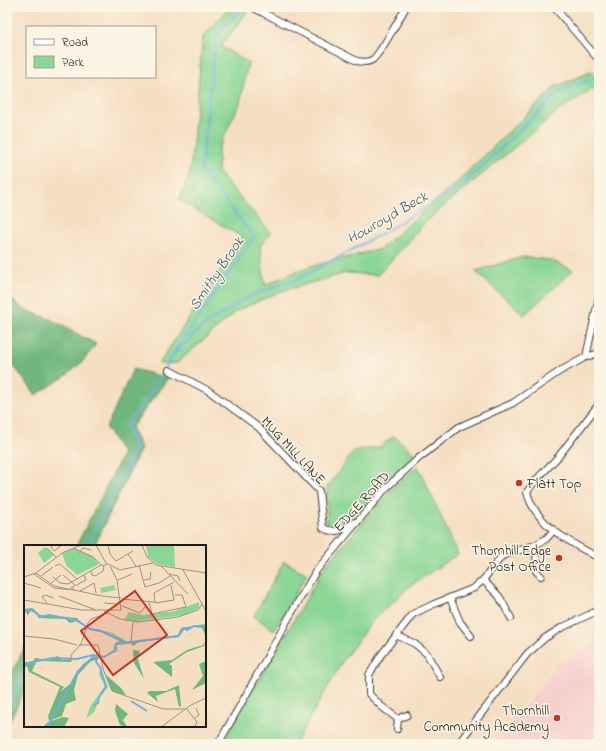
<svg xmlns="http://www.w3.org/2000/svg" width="606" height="751" font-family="'Indie Flower',sans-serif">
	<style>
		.built { fill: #f7d0ce }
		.green { fill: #8ad694; stroke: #537958 }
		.forest { fill: #6fb77e; stroke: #466a4d }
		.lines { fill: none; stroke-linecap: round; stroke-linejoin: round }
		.stream { stroke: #71afe3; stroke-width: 2 }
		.minor-casing { stroke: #3d3935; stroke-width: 8 }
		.minor { stroke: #fff; stroke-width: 6 }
		.poi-dot { fill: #c8321e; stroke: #fcf5e5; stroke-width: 1.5 }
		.labels { text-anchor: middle; stroke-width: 3; stroke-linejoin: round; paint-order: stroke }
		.street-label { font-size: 14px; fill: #1c1c1c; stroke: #fcf5e5 }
		.poi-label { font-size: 14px; fill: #1c1c1c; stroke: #fcf5e5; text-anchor: end }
		.water-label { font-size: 15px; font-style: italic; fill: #3e576c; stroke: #fcf5e5 }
		.inset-river { fill: none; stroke: #71afe3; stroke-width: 2 }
		.inset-road { fill: none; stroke: #9e9180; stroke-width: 1 }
		.view { fill: #c8321e; fill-opacity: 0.15; stroke: #c8321e; stroke-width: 2 }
		.inset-edge { fill: none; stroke: #1c1c1c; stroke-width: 2 }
	</style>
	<rect width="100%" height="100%" fill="#fcf5e5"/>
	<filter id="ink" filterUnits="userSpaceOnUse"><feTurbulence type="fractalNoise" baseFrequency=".025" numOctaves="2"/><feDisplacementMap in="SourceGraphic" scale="8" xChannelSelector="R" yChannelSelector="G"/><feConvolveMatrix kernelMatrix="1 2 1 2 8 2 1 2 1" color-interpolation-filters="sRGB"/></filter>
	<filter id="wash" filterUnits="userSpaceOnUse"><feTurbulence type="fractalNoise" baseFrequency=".012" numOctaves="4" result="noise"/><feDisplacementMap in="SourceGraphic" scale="16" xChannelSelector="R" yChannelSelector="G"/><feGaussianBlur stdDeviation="0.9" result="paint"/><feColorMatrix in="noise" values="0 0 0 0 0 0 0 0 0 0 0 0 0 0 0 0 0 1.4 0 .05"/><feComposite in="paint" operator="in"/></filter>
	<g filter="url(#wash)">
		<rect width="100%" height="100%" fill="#f5dfc3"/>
		<path class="built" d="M 599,642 L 599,744 L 495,744 L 555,668 Z"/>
		<path class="green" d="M 230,7 L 241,7 L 248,11 L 221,46 L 248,63 L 240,103 L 218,149 L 218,172 L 271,233 L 260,246 L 265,285 L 304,268 L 380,249 L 455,184 L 555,87 L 593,71 L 599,77 L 599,85 L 558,111 L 426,221 L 378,275 L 346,273 L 282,291 L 238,310 L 177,363 L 159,364 L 242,237 L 179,200 L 190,173 L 203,37 Z
			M 523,257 L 550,260 L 573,270 L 524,315 L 475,271 Z
			M 394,436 L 416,455 C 405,465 393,474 383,484 C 363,503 361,529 327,526 L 327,488 L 354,451 L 380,447 Z
			M 418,466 L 458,554 L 411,585 L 371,622 L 342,662 L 295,744 L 222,744 L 324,568 L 389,491 Z
			M 284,561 L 307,574 L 274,630 L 254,616 Z"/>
		<path class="forest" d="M 7,295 L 23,309 L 50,319 L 96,344 L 83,361 L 67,375 L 36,395 L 7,357 Z
			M 133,369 L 168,378 L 131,428 L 141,448 L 94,546 L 76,546 L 123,454 L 106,428 Z
			M 25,647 L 25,689 L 7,727 L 7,682 Z"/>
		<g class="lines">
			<path class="stream" d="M 175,353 L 205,324 L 250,296 L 298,279 L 381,234 L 464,184 L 559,92 L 599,76
				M 87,546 L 136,447 L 126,426 L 162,375 L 173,354 L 254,237 L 201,170 L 216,36 L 243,7
				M 7,708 L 25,671"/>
		</g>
	</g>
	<g filter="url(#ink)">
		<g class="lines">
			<defs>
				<path id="minor" d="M 252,7 L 357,61 C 362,62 367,63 372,60 C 380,55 400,17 406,7
					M 554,7 L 599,60
					M 586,357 L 599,297
					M 169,370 L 209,391 L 258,427 L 319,491 L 323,528 C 337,535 343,529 355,522
					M 599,404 L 558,457 L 534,482 L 527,492 C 535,525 571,543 599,558
					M 535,545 L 537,564 L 536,571 L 541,576
					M 483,580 L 499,596 L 511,618
					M 450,598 L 460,622 L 471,636
					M 396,635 L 415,644 L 427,654 L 440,677
					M 398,719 L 407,715
					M 397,729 L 398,719 L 381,706 L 369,694 L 369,675 L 381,655 L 413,614 L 434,604 L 474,588 L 483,580 L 502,556 L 535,545 L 546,539 L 554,530
					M 218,744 L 246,695 L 288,619 L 316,571 L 386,488 L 419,458 L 459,427 L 513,403 L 560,371 L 586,357 L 599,353
					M 310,744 L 312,744
					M 458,744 L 527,654 L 545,638 L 561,628 L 599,610"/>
			</defs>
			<use href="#minor" class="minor-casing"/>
			<use href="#minor" class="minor"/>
		</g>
	</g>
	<g class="poi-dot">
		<circle cx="519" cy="483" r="4"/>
		<circle cx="559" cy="558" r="4"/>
		<circle cx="557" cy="718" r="4"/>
	</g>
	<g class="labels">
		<g class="street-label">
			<text transform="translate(294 450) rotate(47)" y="5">MUG MILL LANE</text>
			<text transform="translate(361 501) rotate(-48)" y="5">EDGE ROAD</text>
		</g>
		<g class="poi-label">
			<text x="527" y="488" text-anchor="start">Flatt Top</text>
			<text x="551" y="555">Thornhill Edge<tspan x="551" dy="16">Post Office</tspan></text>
			<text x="549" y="715">Thornhill<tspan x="549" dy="16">Community Academy</tspan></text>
		</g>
		<g class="water-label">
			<text transform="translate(387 217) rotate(-30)" y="5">Howroyd Beck</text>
			<text transform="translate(216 273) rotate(-56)" y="5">Smithy Brook</text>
		</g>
	</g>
	<g transform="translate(24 545)">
		<rect width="182" height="182" fill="#f5dfc3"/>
		<path d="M 122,0 L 150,0 L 151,22 L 133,19 L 124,12 ZM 21,2 L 30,10 L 20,18 L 14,8 ZM 49,3 L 68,11 L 75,19 L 53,30 L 42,20 L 38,8 ZM 90,40 L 92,45 L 77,48 L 76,43 ZM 175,57 L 175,63 L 161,70 L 113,76 L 100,75 L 105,67 L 119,70 L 151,66 ZM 63,82 L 89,88 L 107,99 L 93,100 L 94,106 L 77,113 L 90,105 L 91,98 L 95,96 L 87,89 L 66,85 ZM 76,123 L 84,142 L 76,152 L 70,167 L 62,174 L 66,162 L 81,141 L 75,130 Z" fill="#8ad694"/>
		<path d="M 8,63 L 16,70 L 53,73 L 61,81 L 53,76 L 46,78 L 41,74 L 14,73 L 14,70 L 7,66 L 3,71 L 3,68 L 0,67 L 0,64 ZM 182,79 L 182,92 L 178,83 L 170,82 L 160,85 L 155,92 L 115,97 L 109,101 L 107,98 L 154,90 L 157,83 ZM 182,96 L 180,101 L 163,107 L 145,119 L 148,121 L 148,132 L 129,117 L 148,115 L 163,105 L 179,100 ZM 109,105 L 116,106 L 114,114 L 120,134 L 110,118 ZM 33,111 L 39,115 L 47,114 L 46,117 L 17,116 L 12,117 L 8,126 L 40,142 L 36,147 L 46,139 L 59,119 L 72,111 L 76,113 L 66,117 L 54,130 L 50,145 L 52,155 L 42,159 L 38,171 L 25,176 L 24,171 L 36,142 L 5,127 L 3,121 L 0,123 L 0,118 L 9,116 L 11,113 L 25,115 ZM 182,116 L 182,138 L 168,145 L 179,131 L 175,119 ZM 81,129 L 97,143 L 102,150 L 88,146 ZM 155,140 L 157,161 L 155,162 L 151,144 L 132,151 L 134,157 L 123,148 L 125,146 L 142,146 ZM 92,159 L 104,169 L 99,175 L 103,182 L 96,180 L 91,166 ZM 39,172 L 45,173 L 40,182 L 19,182 L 24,177 Z" fill="#6fb77e"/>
		<path class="inset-river" d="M 0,66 L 9,65 L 16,72 L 25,70 L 52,75 L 66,84 L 77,86 L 102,98M 0,119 L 28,113 L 53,114 L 69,110 L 80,112 L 90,106 L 92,99 L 154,91 L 159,83 L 163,85 L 170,81 L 182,81M 107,156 L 123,166M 69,161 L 74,158 L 75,152 L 82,142 L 76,122 L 72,117 L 73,113M 22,182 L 26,178 L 54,126 L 70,111"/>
		<path class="inset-road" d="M 29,0 L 27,2 L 30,6 L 38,0M 72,0 L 82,18 L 96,25 L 129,18M 84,0 L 86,9 L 92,16 L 104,9M 118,0 L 123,12 L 132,20 L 182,28M 23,3 L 32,12M 49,3 L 69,12 L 79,21 L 83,19M 109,6 L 104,9 L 112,21M 55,8 L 59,3 L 67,5M 115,20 L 121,42 L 135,38 L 146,31M 31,21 L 36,19 L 53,34M 137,21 L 164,49M 159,25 L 182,66M 67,26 L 68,30 L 71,31 L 79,26 L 80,21M 12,28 L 30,41 L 44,44M 10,29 L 30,43 L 50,45M 145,29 L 154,31 L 156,36M 39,30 L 51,40M 17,31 L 29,22M 0,32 L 12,28 L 38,8 L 57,0M 29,32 L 36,38 L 44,39 L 77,20M 94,35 L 108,29M 120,35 L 126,34 L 127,27M 0,38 L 17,43M 26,39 L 37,30M 147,40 L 150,55 L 131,58 L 130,48 L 150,37M 48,42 L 50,45 L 78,51 L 97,53M 45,44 L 62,35 L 60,30M 56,46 L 70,38 L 72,48M 35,51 L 72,65M 97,54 L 130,57M 0,55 L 58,65 L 97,65 L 93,35 L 86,21M 125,57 L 128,69 L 162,62 L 158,50 L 151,50M 23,58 L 18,52 L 21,50 L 30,53M 80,58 L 92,59M 98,61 L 116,68 L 121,62M 80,66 L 96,74 L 114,77 L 154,72 L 174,65 L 178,59M 0,91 L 30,94 L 53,100M 107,98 L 109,77M 55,100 L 74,100 L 79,124 L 88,146 L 139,164 L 161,164M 47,117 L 47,110 L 57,99 L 64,78 L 67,74 L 84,68M 162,163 L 173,177 L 171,182M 171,173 L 175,170 L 172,163M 137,182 L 167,160 L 182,153"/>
		<path class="view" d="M 111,46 L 143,90 L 89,130 L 57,86 Z"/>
		<rect width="182" height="182" class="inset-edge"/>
	</g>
	<rect width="606" height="751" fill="none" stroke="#fcf5e5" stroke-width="24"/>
	<rect x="26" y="26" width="130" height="52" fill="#fcf5e5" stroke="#a29e95"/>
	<rect x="34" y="39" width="20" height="6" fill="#ffffff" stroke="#a29e95"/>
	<text x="62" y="46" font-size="12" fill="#1c1c1c">Road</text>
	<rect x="34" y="56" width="20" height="12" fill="#8ad694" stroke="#a29e95"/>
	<text x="62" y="66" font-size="12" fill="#1c1c1c">Park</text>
</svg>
